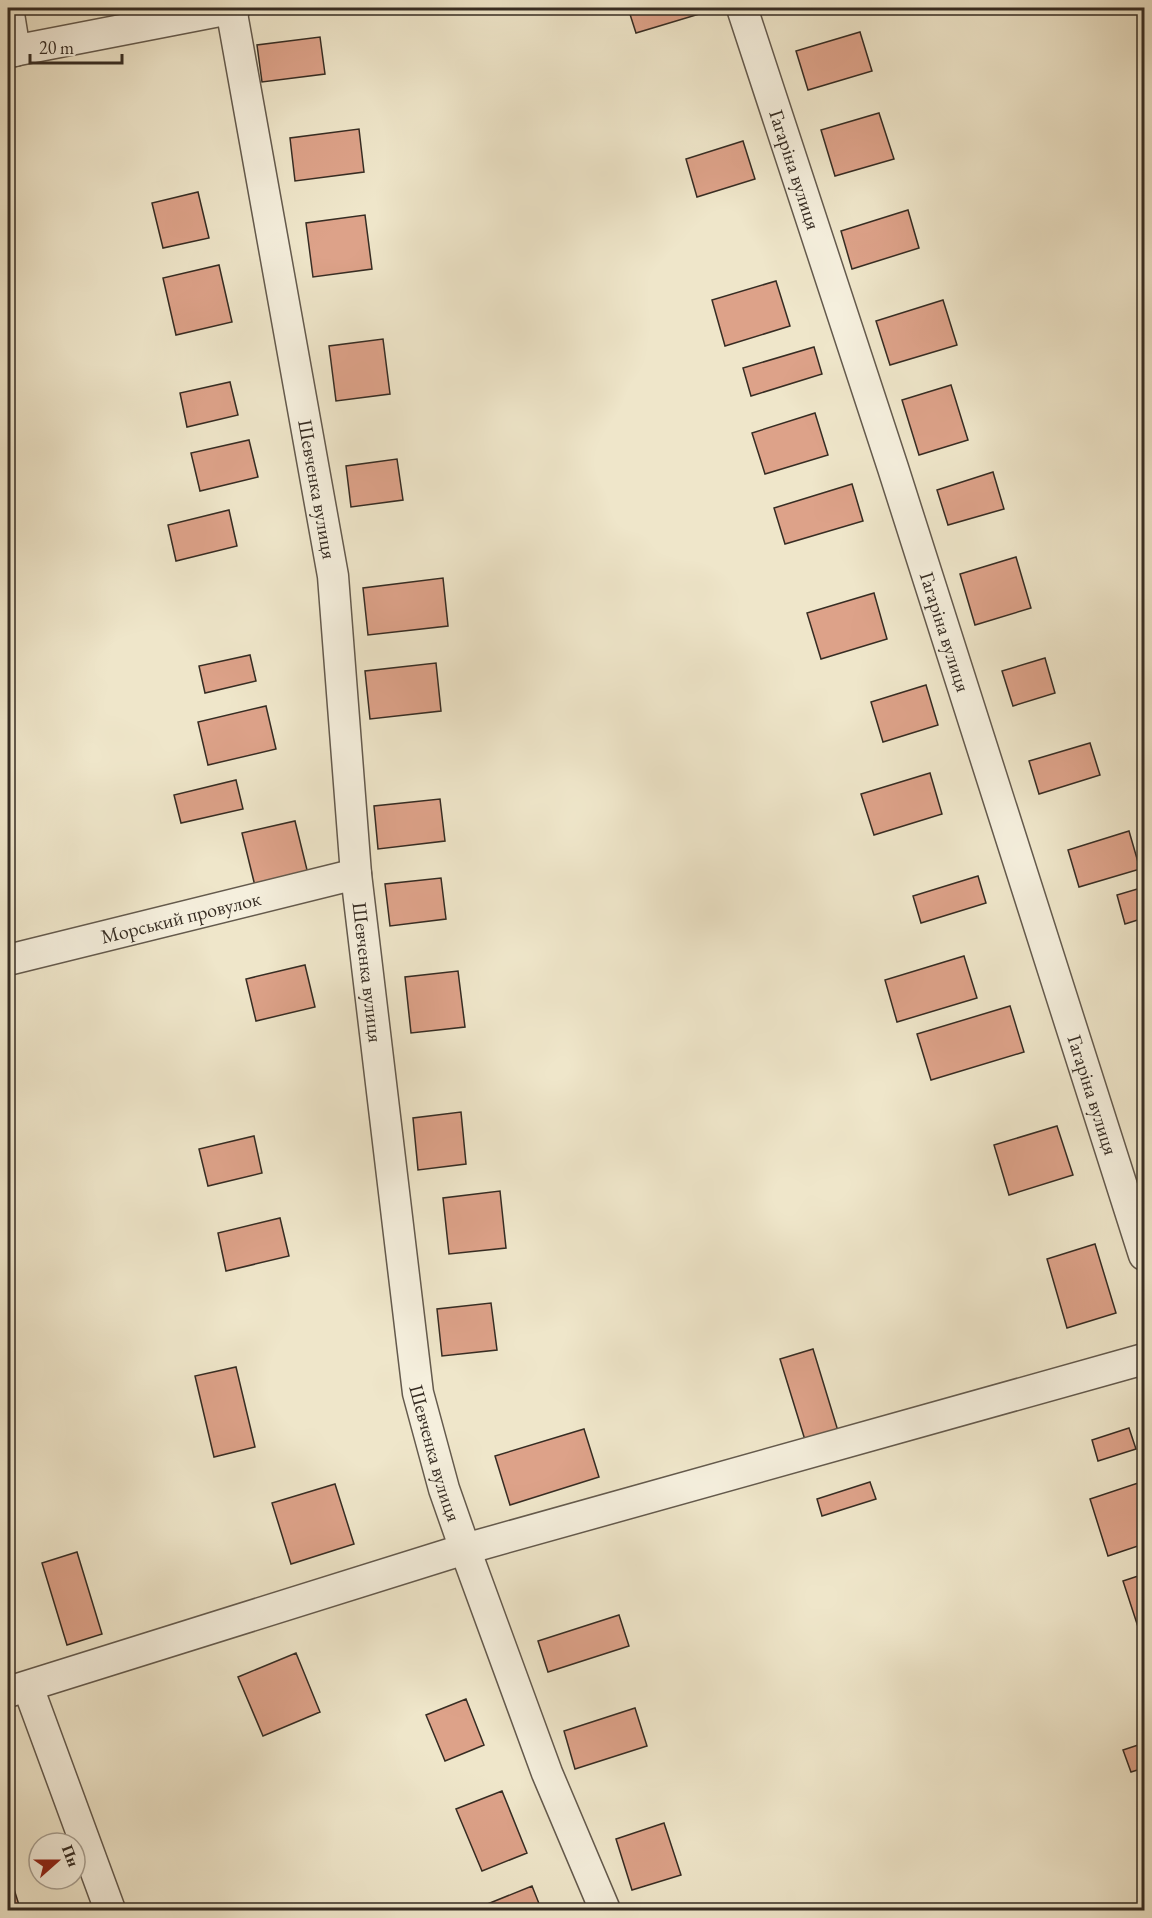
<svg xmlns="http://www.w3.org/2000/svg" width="1152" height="1918" font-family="'EB Garamond',serif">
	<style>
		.building { fill: #dda289; stroke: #362c23; stroke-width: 1.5 }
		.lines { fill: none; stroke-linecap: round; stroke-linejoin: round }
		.minor-casing { stroke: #645a4d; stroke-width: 33 }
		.minor { stroke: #f5efdd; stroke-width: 30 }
		.labels { text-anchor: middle; stroke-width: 4.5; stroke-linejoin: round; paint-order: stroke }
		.street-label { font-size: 20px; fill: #362c23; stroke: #f5efdd }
	</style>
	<rect width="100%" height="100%" fill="#efe6ca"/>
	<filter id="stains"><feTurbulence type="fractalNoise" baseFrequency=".00333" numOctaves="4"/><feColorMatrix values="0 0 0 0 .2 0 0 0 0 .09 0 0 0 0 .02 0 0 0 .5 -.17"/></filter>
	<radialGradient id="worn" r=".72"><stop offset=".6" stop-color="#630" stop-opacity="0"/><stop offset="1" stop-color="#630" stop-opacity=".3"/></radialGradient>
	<path class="building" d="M 628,8 L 705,8 L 706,12 L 636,33 Z
		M 860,32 L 872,71 L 808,90 L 796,51 Z
		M 320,37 L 325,74 L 262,82 L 257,45 Z
		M 879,113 L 894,159 L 835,176 L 821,130 Z
		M 359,129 L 364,172 L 295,181 L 290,138 Z
		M 743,141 L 755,179 L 697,197 L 686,159 Z
		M 198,192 L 209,238 L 163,248 L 152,203 Z
		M 908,210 L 919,248 L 852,269 L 841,231 Z
		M 365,215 L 372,269 L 313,277 L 306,223 Z
		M 219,265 L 232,322 L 176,335 L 163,278 Z
		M 776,281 L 790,326 L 725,346 L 712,300 Z
		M 943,300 L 957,345 L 890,365 L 876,321 Z
		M 383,339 L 390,394 L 336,401 L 329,346 Z
		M 814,347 L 822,374 L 751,396 L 743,368 Z
		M 230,382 L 238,415 L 187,427 L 180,393 Z
		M 951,385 L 968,440 L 919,455 L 902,400 Z
		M 815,413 L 828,455 L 765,474 L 752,433 Z
		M 249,440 L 258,477 L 200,491 L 191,453 Z
		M 397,459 L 403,500 L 351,507 L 346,466 Z
		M 993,472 L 1004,509 L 948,525 L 937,490 Z
		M 852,484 L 863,521 L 785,544 L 774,508 Z
		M 229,510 L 237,546 L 176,561 L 168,525 Z
		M 1016,557 L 1031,608 L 975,625 L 960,574 Z
		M 443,578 L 448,626 L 368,635 L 363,588 Z
		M 874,593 L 887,639 L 821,659 L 807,613 Z
		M 250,655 L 256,681 L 205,693 L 199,666 Z
		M 1045,658 L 1055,693 L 1013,706 L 1002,671 Z
		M 436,663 L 441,711 L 370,719 L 365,671 Z
		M 926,685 L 938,725 L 883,742 L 871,702 Z
		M 266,706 L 276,749 L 208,765 L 198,722 Z
		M 1090,743 L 1100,775 L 1039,794 L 1029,761 Z
		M 930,773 L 942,814 L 874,835 L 861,794 Z
		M 236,780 L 243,809 L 181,823 L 174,795 Z
		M 440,799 L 445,841 L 378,849 L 374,806 Z
		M 295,821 L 308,874 L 255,886 L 242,833 Z
		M 1129,831 L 1140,869 L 1079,887 L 1068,850 Z
		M 978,876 L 986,903 L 921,923 L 913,896 Z
		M 441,878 L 446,919 L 390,926 L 385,884 Z
		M 1144,887 L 1144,918 L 1125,924 L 1117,895 Z
		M 964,956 L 977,998 L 897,1022 L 885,980 Z
		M 305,965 L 315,1007 L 256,1021 L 246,979 Z
		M 458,971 L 465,1027 L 411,1033 L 405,977 Z
		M 1010,1006 L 1024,1052 L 931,1080 L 917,1034 Z
		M 461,1112 L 466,1164 L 418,1170 L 413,1118 Z
		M 1057,1126 L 1073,1175 L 1009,1195 L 994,1145 Z
		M 254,1136 L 262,1173 L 208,1186 L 199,1149 Z
		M 500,1191 L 506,1248 L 449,1254 L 443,1198 Z
		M 280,1218 L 289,1256 L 226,1271 L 218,1233 Z
		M 1095,1244 L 1116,1313 L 1067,1328 L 1047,1259 Z
		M 491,1303 L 497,1350 L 442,1356 L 437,1309 Z
		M 813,1349 L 838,1431 L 805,1440 L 780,1359 Z
		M 236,1367 L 255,1447 L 214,1457 L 195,1376 Z
		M 1129,1428 L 1136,1449 L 1098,1461 L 1092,1440 Z
		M 584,1429 L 599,1477 L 510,1505 L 495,1456 Z
		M 1144,1481 L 1144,1544 L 1108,1556 L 1090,1499 Z
		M 870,1482 L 876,1499 L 822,1516 L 817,1499 Z
		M 335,1484 L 354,1544 L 291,1564 L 272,1503 Z
		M 77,1552 L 102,1634 L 67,1645 L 42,1563 Z
		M 1144,1574 L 1144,1631 L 1140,1633 L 1123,1581 Z
		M 619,1615 L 629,1646 L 548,1672 L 538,1641 Z
		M 296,1653 L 320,1712 L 263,1736 L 238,1677 Z
		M 466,1699 L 484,1745 L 445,1761 L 426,1715 Z
		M 635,1708 L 647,1746 L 575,1769 L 564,1731 Z
		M 1144,1743 L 1144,1768 L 1131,1772 L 1123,1750 Z
		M 502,1791 L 527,1853 L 482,1871 L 456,1809 Z
		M 664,1823 L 681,1875 L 632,1890 L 616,1839 Z
		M 8,1870 L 19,1905 L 8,1908 Z
		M 532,1886 L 540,1906 L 530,1910 L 481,1910 L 480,1907 Z"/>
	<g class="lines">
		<defs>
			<g id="minor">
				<path d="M 8,8 L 15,51"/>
				<path id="s1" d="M 231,8 L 333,576 L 356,874 L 418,1393 L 444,1489 L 465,1549 L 547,1773 L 605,1910"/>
				<path id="s2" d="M 742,8 L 893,468 L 1144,1255"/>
				<path d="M 8,52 L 235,8"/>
				<path id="s3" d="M 8,960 L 356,874"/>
				<path d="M 28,1687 L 110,1910"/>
				<path d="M 8,1692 L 465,1549 L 1144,1359"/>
			</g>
		</defs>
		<use href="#minor" class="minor-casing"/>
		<use href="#minor" class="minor"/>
	</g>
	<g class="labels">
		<g class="street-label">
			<text dy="7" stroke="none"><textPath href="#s2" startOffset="170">Гагаріна вулиця</textPath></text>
			<text dy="7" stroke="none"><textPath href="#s1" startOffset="489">Шевченка вулиця</textPath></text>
			<text dy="7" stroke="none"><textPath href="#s2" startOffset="656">Гагаріна вулиця</textPath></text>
			<text dy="7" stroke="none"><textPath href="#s3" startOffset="178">Морський провулок</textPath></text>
			<text dy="7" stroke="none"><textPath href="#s1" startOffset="975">Шевченка вулиця</textPath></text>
			<text dy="7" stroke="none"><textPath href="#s2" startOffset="1142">Гагаріна вулиця</textPath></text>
			<text dy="7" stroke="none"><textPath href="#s1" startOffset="1461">Шевченка вулиця</textPath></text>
		</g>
	</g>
	<rect width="1152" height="1918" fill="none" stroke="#efe6ca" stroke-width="30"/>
	<rect x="9" y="9" width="1134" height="1900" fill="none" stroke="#362c23" stroke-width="3"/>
	<rect x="15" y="15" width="1122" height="1888" fill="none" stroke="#362c23" stroke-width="1.5"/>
	<g transform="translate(57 1861) rotate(69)"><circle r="28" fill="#f5efdd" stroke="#a9a193" stroke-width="1.5"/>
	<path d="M0-4.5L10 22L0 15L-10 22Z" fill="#8f2418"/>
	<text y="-9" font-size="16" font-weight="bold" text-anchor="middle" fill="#362c23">Пн</text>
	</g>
	<path d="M30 54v9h92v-9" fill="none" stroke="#362c23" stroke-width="3"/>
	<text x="39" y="54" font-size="18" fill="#362c23" stroke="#f5efdd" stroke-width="4.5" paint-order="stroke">20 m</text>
	<rect width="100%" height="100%" filter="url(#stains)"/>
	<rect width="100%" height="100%" fill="url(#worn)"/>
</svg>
